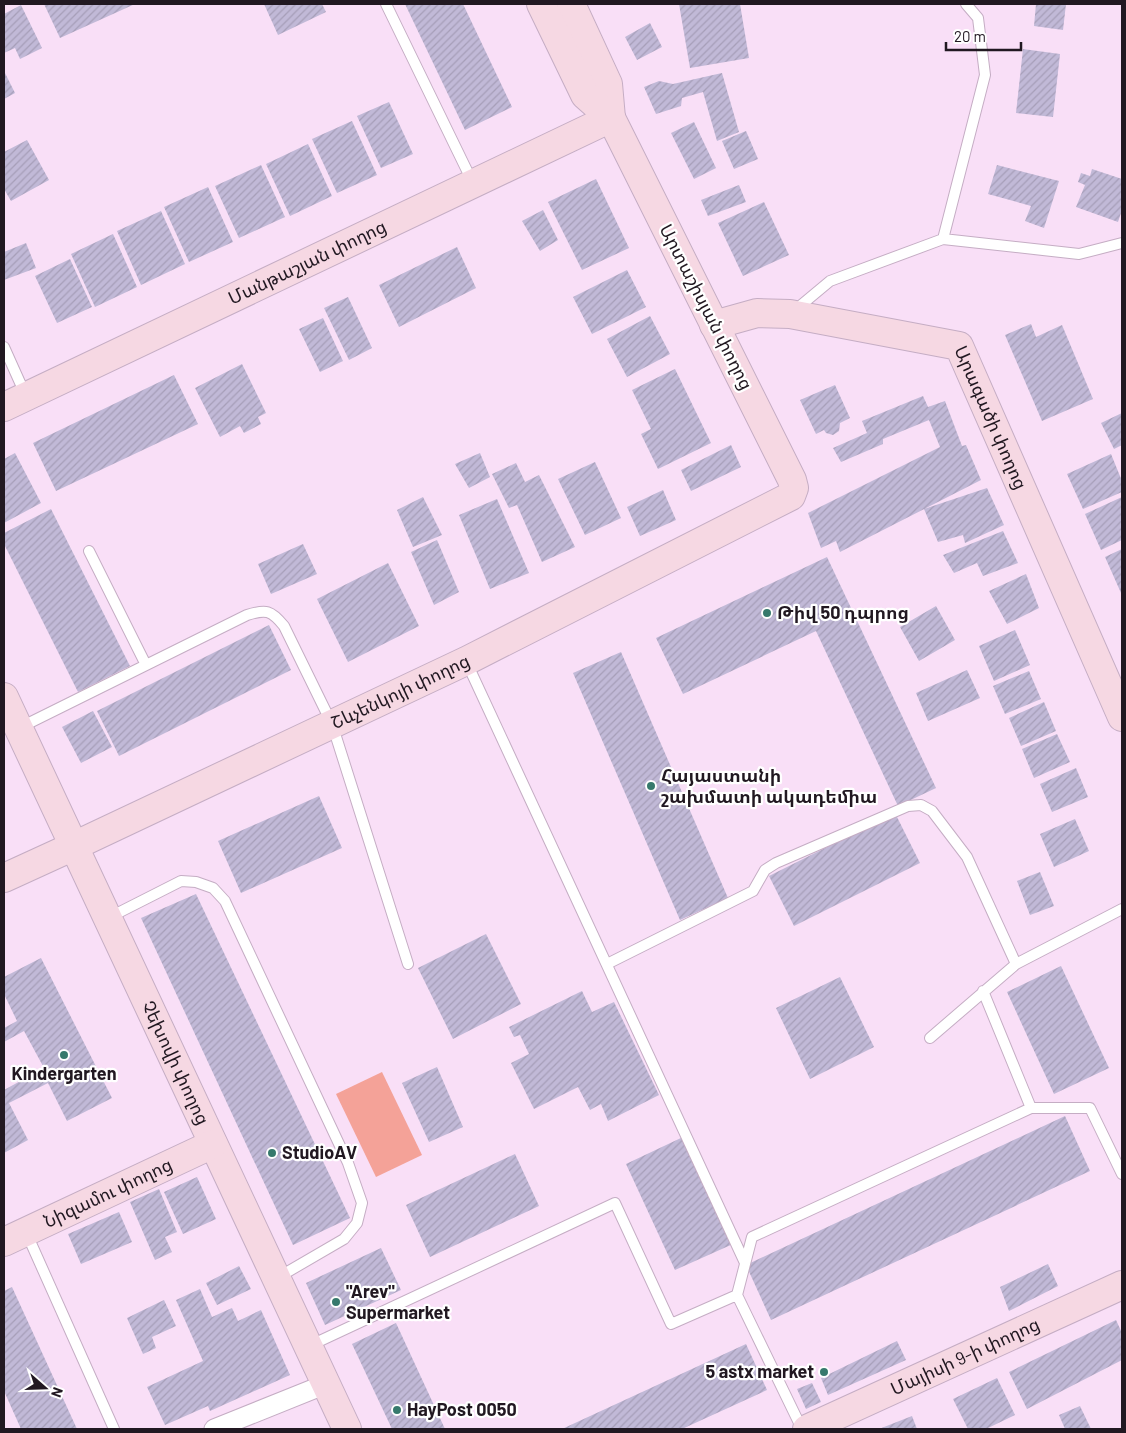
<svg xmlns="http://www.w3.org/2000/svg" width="1126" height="1433" font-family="Barlow,'Noto Sans Armenian',sans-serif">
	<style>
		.park { fill: #f4a298 }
		.building { fill: url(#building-hatch) }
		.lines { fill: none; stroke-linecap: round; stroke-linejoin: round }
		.lane-casing { stroke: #c5adc4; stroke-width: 12 }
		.street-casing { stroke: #c5adc4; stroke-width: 21 }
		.secondary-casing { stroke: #c5adc4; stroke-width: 30 }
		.lane { stroke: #fff; stroke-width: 10 }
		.street { stroke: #fff; stroke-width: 19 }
		.secondary { stroke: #f6d8e3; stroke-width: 28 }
		.poi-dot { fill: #36796c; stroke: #fff; stroke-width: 2 }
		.labels { text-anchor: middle; stroke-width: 4.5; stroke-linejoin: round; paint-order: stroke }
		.street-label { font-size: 18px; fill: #211821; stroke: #fff }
		.poi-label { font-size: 18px; font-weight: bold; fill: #211821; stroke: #fff; text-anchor: start }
	</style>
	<defs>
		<pattern id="building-hatch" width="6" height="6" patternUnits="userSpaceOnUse" patternTransform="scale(1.25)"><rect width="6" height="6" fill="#c1b9d7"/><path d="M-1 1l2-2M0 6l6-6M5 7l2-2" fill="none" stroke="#a69eb8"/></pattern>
	</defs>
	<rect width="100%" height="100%" fill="#f9dff7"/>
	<path class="park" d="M 382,1072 L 422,1155 L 376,1177 L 336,1094 Z"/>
	<path class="building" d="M 44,4 L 135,4 L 60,38 Z
		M 264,4 L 322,4 L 326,12 L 278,35 Z
		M 405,4 L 463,4 L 512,107 L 465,130 Z
		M 679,4 L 740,4 L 749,58 L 690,68 Z
		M 1036,4 L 1066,4 L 1063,30 L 1034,26 Z
		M 21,5 L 42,48 L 20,59 L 15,48 L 4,53 L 4,14 Z
		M 650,23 L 662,47 L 637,60 L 625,37 Z
		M 1023,49 L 1060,54 L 1053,117 L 1016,113 Z
		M 4,71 L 15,93 L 4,99 Z
		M 722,73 L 739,132 L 717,141 L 703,92 L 682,98 L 681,106 L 656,114 L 644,87 L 659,81 L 673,84 Z
		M 389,102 L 413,154 L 381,168 L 357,116 Z
		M 352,121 L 377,175 L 337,193 L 312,139 Z
		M 694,122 L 716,168 L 694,179 L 671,133 Z
		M 746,131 L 758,159 L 734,169 L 722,141 Z
		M 27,140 L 49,180 L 11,201 L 4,189 L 4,152 Z
		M 308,144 L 332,196 L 290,216 L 266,164 Z
		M 261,165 L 285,217 L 239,238 L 215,186 Z
		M 997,165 L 1059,181 L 1044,228 L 1025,221 L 1031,206 L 988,194 Z
		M 1092,169 L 1122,179 L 1122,210 L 1118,222 L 1076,207 L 1085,185 L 1078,182 L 1081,173 L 1090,176 Z
		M 596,179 L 629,248 L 582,270 L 548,202 Z
		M 739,185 L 746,202 L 708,216 L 701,200 Z
		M 208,187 L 233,242 L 189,262 L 164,207 Z
		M 764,202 L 789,255 L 743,276 L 718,223 Z
		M 543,210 L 558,240 L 540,251 L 522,221 Z
		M 161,211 L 185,264 L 141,285 L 117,231 Z
		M 113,234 L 137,287 L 95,307 L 71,254 Z
		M 26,243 L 36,268 L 4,280 L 4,252 Z
		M 457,247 L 476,288 L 399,327 L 379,285 L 418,266 L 435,302 L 418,266 Z
		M 70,259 L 92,307 L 57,323 L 35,276 Z
		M 627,270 L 646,307 L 592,334 L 573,297 Z
		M 348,297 L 372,348 L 349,360 L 324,308 Z
		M 650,316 L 670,354 L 627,377 L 607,339 Z
		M 323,318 L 343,361 L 320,372 L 299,329 Z
		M 1031,324 L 1036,337 L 1062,325 L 1093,399 L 1042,421 L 1005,335 Z
		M 242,364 L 266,413 L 258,417 L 261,424 L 244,433 L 240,426 L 220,437 L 195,388 Z
		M 675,369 L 711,443 L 658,469 L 641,434 L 651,429 L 632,390 Z
		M 174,375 L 198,424 L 56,491 L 33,443 Z
		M 835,385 L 850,418 L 840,423 L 839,431 L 833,435 L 826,433 L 824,430 L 816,434 L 800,400 Z
		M 923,396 L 928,407 L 945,401 L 962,446 L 966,445 L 981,480 L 840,552 L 836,541 L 821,548 L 808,513 L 940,447 L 929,420 L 883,439 L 883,444 L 841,462 L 833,448 L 867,433 L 862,421 Z
		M 1122,413 L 1122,445 L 1114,449 L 1101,423 Z
		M 731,445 L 741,467 L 691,491 L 681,470 Z
		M 15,453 L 41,503 L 4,523 L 4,459 Z
		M 480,453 L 490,477 L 469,488 L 455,464 Z
		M 1111,454 L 1122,481 L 1122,492 L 1083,509 L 1067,474 Z
		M 595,462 L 621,518 L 585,535 L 558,479 Z
		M 516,463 L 525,482 L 539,475 L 575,547 L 542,562 L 517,505 L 509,508 L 492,474 Z
		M 987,488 L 1004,525 L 965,543 L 963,535 L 938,542 L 924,509 Z
		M 663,490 L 676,520 L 640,536 L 627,507 Z
		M 423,497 L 442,535 L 413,547 L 397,510 Z
		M 1122,497 L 1122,540 L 1101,550 L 1085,514 Z
		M 497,499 L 529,573 L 490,589 L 459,515 Z
		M 51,509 L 130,666 L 78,692 L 4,544 L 4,533 Z
		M 1003,531 L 1018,563 L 983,576 L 977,563 L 954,573 L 943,555 Z
		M 437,540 L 459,592 L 434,605 L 411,552 Z
		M 303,544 L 317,574 L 271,594 L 258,564 Z
		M 1122,549 L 1122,592 L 1121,593 L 1105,557 Z
		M 827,557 L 936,788 L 898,806 L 816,631 L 683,694 L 656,638 Z
		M 388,563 L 419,626 L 348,662 L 317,599 Z
		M 1026,574 L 1039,608 L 1007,624 L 989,591 Z
		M 936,606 L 955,640 L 919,661 L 900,627 Z
		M 269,625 L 291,670 L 119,756 L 97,711 Z
		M 1015,630 L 1030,665 L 994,681 L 979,646 Z
		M 621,652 L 728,898 L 680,920 L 573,673 Z
		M 967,670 L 980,698 L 928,721 L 916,693 Z
		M 1029,671 L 1041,699 L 1005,714 L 993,686 Z
		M 1044,702 L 1056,731 L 1021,746 L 1009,718 Z
		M 93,711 L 112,747 L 81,763 L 62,727 Z
		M 1057,734 L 1070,762 L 1034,778 L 1022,749 Z
		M 1076,768 L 1088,797 L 1052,812 L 1040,784 Z
		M 319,796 L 342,848 L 241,893 L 218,841 Z
		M 895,813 L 920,863 L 794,926 L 769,876 Z
		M 1075,819 L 1089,851 L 1054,867 L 1040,834 Z
		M 1040,872 L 1054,906 L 1030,915 L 1017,881 Z
		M 196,894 L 350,1218 L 293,1245 L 141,918 Z
		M 486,934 L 521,1004 L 453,1039 L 418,968 Z
		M 41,958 L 112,1098 L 67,1121 L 48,1083 L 9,1103 L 28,1140 L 4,1153 L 4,1090 L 44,1068 L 24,1031 L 4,1042 L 4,1028 L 17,1021 L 4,994 L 4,977 Z
		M 1061,966 L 1109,1068 L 1054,1094 L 1007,992 Z
		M 840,977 L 874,1047 L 810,1079 L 776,1008 Z
		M 582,991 L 592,1012 L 614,1002 L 659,1095 L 608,1121 L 601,1104 L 590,1110 L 578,1087 L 534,1109 L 511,1063 L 529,1054 L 520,1035 L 514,1037 L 509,1027 Z
		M 437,1067 L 463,1127 L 429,1142 L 402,1083 Z
		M 1065,1116 L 1090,1171 L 771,1320 L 746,1265 Z
		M 683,1137 L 733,1244 L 675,1270 L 626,1164 Z
		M 515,1154 L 539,1206 L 430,1257 L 406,1205 Z
		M 197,1177 L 216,1219 L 183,1234 L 164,1192 Z
		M 159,1189 L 177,1232 L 165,1237 L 172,1252 L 155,1260 L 130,1202 Z
		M 119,1212 L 132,1242 L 81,1264 L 68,1234 Z
		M 381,1248 L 401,1290 L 325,1325 L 306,1283 Z
		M 1048,1264 L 1058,1286 L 1009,1311 L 1000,1287 Z
		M 239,1266 L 251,1289 L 217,1305 L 206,1283 Z
		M 12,1287 L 77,1429 L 21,1429 L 4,1391 L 4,1291 Z
		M 200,1289 L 212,1317 L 232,1308 L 238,1321 L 261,1310 L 290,1375 L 210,1411 L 208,1406 L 165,1425 L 147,1387 L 203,1361 L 176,1300 Z
		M 164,1300 L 176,1326 L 152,1337 L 156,1348 L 143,1354 L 127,1318 Z
		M 1116,1320 L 1122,1333 L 1122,1360 L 1027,1409 L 1009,1372 Z
		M 396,1323 L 445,1429 L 392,1429 L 352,1344 Z
		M 897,1341 L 906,1360 L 828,1395 L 821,1378 Z
		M 746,1344 L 767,1390 L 682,1429 L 562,1429 Z
		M 997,1378 L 1015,1415 L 986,1429 L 968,1429 L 953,1399 Z
		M 812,1383 L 821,1402 L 806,1409 L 797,1389 Z
		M 1080,1406 L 1091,1429 L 1065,1429 L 1059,1415 Z
		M 912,1416 L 917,1429 L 879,1429 Z"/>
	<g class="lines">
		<defs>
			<path id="lane" d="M 386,4 L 473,183
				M 943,239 L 985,75 L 978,18 L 966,4
				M 794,311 L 830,281 L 943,239 L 1079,254 L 1122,243
				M 4,347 L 26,396
				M 89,551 L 146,665
				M 466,661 L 745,1263
				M 19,728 L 247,615 C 266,609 271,610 284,626 L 332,724 L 408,964
				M 108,918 L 181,881 L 196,882 L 213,888 L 225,901 L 348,1163 L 362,1203 L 357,1223 L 344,1239 L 277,1278
				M 607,964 L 753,891 L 765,870 L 776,863 L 908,806 L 921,805 L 932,811 L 967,857 L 1016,964
				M 983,991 L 1031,1108
				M 930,1038 L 1016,964 L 1122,909
				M 26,1232 L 114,1429
				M 309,1346 L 615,1203 L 671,1324 L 737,1295
				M 802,1429 L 737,1295 L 752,1237 L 1031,1108 L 1090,1108 L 1122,1174"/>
			<path id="street" d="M 214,1429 L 326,1384"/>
			<g id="secondary">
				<path d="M 571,4 L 608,84 L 611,118"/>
				<path id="s1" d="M 714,325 L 757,313 L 790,314 L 959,346 L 1122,717"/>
				<path id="s2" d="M 4,407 L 611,118"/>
				<path id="s3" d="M 4,697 L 347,1429"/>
				<path id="s4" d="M 4,878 L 74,846 L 466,661 L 791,496 L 794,488 L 792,480 L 611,118 L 585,95 L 541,4"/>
				<path id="s5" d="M 4,1242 L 213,1144"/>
				<path id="s6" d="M 807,1429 L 1122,1285"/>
			</g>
		</defs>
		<use href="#lane" class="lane-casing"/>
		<use href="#street" class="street-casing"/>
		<use href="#secondary" class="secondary-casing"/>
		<use href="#lane" class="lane"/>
		<use href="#street" class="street"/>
		<use href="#secondary" class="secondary"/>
	</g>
	<g class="poi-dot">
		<circle cx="767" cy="613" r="5"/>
		<circle cx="651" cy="786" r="5"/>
		<circle cx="64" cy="1055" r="5"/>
		<circle cx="272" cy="1153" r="5"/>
		<circle cx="336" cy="1302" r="5"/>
		<circle cx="824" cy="1372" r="5"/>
		<circle cx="397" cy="1410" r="5"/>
	</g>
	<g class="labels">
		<g class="street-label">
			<text dy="6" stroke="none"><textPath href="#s2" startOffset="336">Մանթաշյան փողոց</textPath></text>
			<text transform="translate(706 307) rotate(63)" y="6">Արտաշիսյան փողոց</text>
			<text dy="6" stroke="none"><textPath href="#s1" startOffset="328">Արագածի փողոց</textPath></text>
			<text dy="6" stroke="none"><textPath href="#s4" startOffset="438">Շևչենկոյի փողոց</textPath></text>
			<text dy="6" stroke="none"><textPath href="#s3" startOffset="404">Չեխովի փողոց</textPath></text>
			<text dy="6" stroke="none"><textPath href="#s5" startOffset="115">Նիզամու փողոց</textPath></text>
			<text dy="6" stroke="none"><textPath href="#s6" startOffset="174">Մայիսի 9-ի փողոց</textPath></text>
		</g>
		<g class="poi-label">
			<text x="777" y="619">Թիվ 50 դպրոց</text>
			<text x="661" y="782">Հայաստանի<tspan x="661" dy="21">շախմատի ակադեմիա</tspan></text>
			<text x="64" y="1080" text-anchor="middle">Kindergarten</text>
			<text x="282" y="1159">StudioAV</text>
			<text x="346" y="1298">"Arev"<tspan x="346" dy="21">Supermarket</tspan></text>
			<text x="814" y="1378" text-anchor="end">5 astx market</text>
			<text x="407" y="1416">HayPost 0050</text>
		</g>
	</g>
	<rect width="1126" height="1433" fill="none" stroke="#211821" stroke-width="10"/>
	<g transform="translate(45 1388) rotate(110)" stroke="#ffffff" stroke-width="4" paint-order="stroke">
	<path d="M0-4L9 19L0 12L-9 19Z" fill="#211821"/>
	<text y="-8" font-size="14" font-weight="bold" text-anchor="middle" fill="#211821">N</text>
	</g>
	<path d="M946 42v8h75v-8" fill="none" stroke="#211821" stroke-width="2.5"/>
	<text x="954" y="42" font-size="15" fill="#211821" stroke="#ffffff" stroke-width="4" paint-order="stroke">20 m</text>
</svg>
